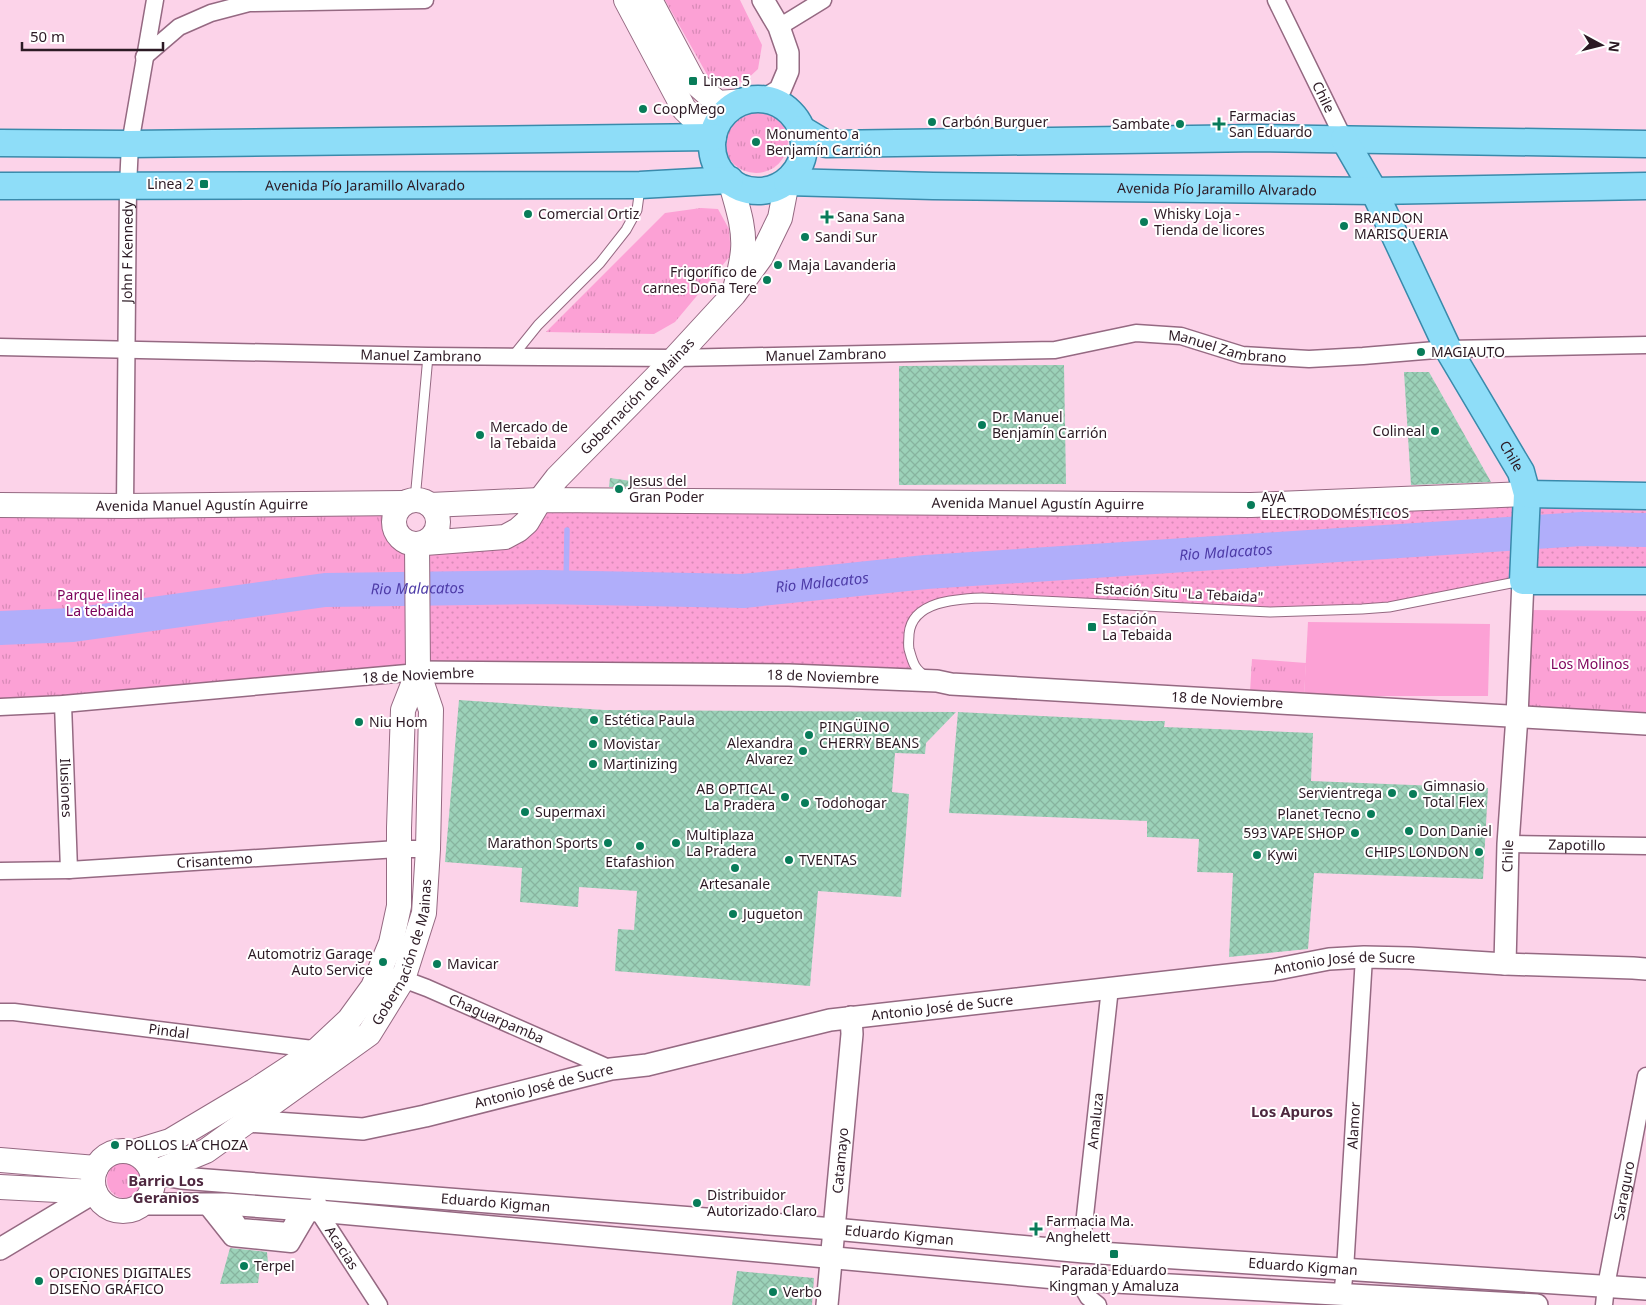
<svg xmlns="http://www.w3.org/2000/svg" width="1646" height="1305" font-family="'Noto Sans',sans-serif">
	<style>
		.grass { fill: url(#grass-dots) }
		.park { fill: url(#park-tufts) }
		.garden { fill: #fca1d5 }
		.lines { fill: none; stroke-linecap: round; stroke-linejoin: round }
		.stream { stroke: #b0aefa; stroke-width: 5.5 }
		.river { stroke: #b0aefa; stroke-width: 34 }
		.building { fill: url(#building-cross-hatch) }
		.service-casing { stroke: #956982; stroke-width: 11 }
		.minor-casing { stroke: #956982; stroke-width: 19 }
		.tertiary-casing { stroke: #956982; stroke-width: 24 }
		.secondary-casing { stroke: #956982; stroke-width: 26 }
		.primary-casing { stroke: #3a8aab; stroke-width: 29 }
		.service { stroke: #fff; stroke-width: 9 }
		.minor { stroke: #fff; stroke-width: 16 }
		.tertiary { stroke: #fff; stroke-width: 21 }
		.secondary { stroke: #fff; stroke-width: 24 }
		.primary { stroke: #8eddf8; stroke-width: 26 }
		.poi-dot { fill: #087c59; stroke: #fff; stroke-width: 2 }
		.labels { text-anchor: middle; stroke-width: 4; stroke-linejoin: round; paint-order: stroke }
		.poi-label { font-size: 14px; fill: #2c1a24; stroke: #fff; text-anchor: start }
		.street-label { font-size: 14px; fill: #2c1a24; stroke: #fff }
		.park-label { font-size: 14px; fill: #7c015a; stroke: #fff }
		.water-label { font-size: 15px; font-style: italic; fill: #4d3ba7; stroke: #fff }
		.neighbourhood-label { font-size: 15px; font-weight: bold; fill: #4e283f; stroke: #fff }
	</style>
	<defs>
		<pattern id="grass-dots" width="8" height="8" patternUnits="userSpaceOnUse" patternTransform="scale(1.25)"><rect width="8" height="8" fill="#fca1d5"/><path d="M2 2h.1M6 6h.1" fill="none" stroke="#d88ab7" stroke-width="1.8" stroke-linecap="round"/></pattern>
		<pattern id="park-tufts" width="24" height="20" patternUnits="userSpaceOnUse" patternTransform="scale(1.25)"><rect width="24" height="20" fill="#fca1d5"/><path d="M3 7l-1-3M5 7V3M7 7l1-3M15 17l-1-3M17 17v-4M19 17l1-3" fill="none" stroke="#d88ab7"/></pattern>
		<pattern id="building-cross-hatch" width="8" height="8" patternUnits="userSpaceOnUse" patternTransform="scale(1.25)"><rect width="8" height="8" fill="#9cd2b9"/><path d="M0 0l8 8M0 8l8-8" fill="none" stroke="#87b49f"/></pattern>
	</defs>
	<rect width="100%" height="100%" fill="#fcd3e9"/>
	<path class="grass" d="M 1646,497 L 1646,581 L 1523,581 L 1389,607 L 1270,612 L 982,598 L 919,612 L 908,645 L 925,676 L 418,672 L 425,543 L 505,537 L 536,509 Z"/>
	<path class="park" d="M 665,0 L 740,0 L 762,45 L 758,69 L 744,82 L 709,78 Z
		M724 141a32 32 0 1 1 64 0a32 32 0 1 1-64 0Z
		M 701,208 L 718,209 L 729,229 L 731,255 L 675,322 L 654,334 L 546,332 L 665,213 Z
		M 0,505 L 396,512 C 392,525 396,536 408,542 L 418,672 L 0,707 Z
		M 1528,610 L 1646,611 L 1646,721 L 1524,716 Z
		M 1252,659 L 1306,663 L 1304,696 L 1250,692 Z
		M107 1180a18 18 0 1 1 36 0a18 18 0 1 1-36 0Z"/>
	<path class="garden" d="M 1308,622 L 1490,624 L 1488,696 L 1304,696 Z"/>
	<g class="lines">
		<path class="stream" d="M 566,587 L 567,530"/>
		<path class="river" id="s1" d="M 0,628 L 73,625 L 325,590 L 542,587 L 743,591 L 926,572 L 1582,529 L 1646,530"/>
	</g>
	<path class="building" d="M 1064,365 L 1066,484 L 899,485 L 899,366 Z
		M 1404,372 L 1429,372 L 1491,482 L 1411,485 Z
		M 610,478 L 631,481 L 630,487 L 609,487 Z
		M 459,700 L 604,710 L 956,712 L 926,743 L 925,754 L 895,753 L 892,792 L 909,794 L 901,897 L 818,891 L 810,986 L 615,971 L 618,929 L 634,930 L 637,891 L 579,887 L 578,907 L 520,902 L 522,868 L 445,862 Z
		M 958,712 L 1145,721 L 1165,721 L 1164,727 L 1313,733 L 1311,781 L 1488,788 L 1483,879 L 1314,873 L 1308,949 L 1229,957 L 1233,873 L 1197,872 L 1199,839 L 1147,837 L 1147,821 L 949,813 Z
		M 230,1248 L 267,1252 L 268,1263 L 260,1268 L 258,1283 L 220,1284 Z
		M 737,1271 L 814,1278 L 812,1305 L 732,1305 Z"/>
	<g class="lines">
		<defs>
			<path id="service" d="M 513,356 L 538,325 L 600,263 L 626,230 L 637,210 L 640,188
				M 415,500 L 428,356
				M 927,677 C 914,669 913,663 909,649 C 908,644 909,639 909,634 C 912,601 956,599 982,598 L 1270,612 L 1362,609 L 1389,607 L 1521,581"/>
			<g id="minor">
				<path id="s2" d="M 1276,0 L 1344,139"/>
				<path d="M 779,27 L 823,0"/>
				<path d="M 144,57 L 179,27 L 211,13 L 249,3 L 425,0"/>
				<path id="s3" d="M 0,347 L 428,356 L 675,358 L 1055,350 L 1136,333 L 1181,336 L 1242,355 L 1309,359 L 1363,356 L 1448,349 L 1646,345"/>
				<path id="s4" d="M 125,506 L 128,186 L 130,144 L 155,0"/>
				<path id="s5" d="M 63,704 L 69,870"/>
				<path d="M 0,707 L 63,704 L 418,672"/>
				<path id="s6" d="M 1508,844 L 1646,846"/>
				<path id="s7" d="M 0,871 L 69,870 L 398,849 L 428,849"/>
				<path id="s8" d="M 395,976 L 427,988 L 611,1069"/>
				<path id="s9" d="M 0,1012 L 14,1012 L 321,1050"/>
				<path id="s10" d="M 318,1203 L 318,1211 L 379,1305"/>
				<path d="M 205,1204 L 232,1238 L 291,1244 L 311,1210"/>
				<path d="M 225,1204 L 240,1227 L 289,1231 L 297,1214"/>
				<path id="s11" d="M 1081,1252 L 1110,988"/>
				<path d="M 1078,1280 L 1088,1297 L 1098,1305"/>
				<path id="s12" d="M 1342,1295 L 1345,1270 L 1364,957"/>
				<path id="s13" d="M 1604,1305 L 1606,1286 L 1646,1076"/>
			</g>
			<g id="tertiary">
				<path d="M 763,0 L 779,27 L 788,53 L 788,71 L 780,90 L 766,99"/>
				<path id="s14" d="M 418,672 L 789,675 L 937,681 L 951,684 L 1646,724"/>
				<path id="s15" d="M 1505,964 L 1508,844 L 1517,716 L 1523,581"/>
				<path id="s16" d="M 247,1121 L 363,1129 L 425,1116 L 611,1069 L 647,1065 L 830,1020 L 1272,970 L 1329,959 L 1364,957 L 1410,958 L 1505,964 L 1633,968 L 1646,969"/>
				<path id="s17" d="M 153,1173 L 181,1178 L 834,1229 L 1084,1252 L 1646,1289"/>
				<path d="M 142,1204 L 225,1204 L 318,1211 L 1078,1280 L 1537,1305"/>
				<path d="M 0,1249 L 95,1192"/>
				<path id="s18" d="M 827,1305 L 852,1034 L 851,1017"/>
			</g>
			<g id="secondary">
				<path d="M 626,0 L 684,109 L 713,137"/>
				<path d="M 650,0 L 693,81 L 718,103 L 745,101"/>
				<path d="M 730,180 C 736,203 745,226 743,250 C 742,262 739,274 736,285"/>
				<circle cx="416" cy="522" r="22"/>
				<path id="s19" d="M 0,505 L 125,506 L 404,503"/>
				<path id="s20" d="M 430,505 L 540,500 L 1251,505 L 1527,494"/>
				<path id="s21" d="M 425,543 L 505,537 L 518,530 L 527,522 L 540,500 L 557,478 L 675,358 L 734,294 L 761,257 L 780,218 L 787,182"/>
				<circle cx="123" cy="1181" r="30"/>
				<path d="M 134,1152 L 170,1141 L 254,1091 L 318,1049 L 349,1020 L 373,987 L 391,943 L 399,906 L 399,828 L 403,710 L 418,672"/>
				<path d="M 0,1160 L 96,1168"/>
				<path id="s22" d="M 153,1173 L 206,1151 L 369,1034 L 403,979 L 424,913 L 428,849 L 431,710 L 418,672 L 417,544"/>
				<path d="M 0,1187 L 95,1192"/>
			</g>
			<g id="primary">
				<circle cx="758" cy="145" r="46"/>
				<path d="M 801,129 L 826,144 L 1261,138 L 1646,144"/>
				<path id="s23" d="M 1344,139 L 1374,191 L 1448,349 L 1521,472 L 1527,494 L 1523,581 L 1646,581"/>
				<path d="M 0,143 L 130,144 L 713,137"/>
				<path id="s24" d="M 787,182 L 933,186 L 1374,191 L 1646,186"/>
				<path id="s25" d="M 0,186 L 640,185 L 730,180"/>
				<path d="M 1527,494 L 1646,496"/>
			</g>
		</defs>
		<use href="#service" class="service-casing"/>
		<use href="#minor" class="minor-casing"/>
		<use href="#tertiary" class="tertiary-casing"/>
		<use href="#secondary" class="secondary-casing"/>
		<use href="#primary" class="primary-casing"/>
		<use href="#service" class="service"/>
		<use href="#minor" class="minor"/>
		<use href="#tertiary" class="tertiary"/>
		<use href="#secondary" class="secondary"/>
		<use href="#primary" class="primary"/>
	</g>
	<g class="poi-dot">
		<rect x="688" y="76" width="10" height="10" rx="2.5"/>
		<circle cx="643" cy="109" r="5"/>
		<circle cx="932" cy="122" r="5"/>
		<circle cx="1180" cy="124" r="5"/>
		<path d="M1216.5 116.5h5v5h5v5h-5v5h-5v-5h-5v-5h5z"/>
		<circle cx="756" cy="142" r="5"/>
		<rect x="199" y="179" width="10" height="10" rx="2.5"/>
		<circle cx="528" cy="214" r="5"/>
		<path d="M824.5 209.5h5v5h5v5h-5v5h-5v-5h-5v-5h5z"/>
		<circle cx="1144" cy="222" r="5"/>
		<circle cx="1344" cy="226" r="5"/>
		<circle cx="805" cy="237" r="5"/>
		<circle cx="778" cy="265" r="5"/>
		<circle cx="767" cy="280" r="5"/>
		<circle cx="1421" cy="352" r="5"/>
		<circle cx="982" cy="425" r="5"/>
		<circle cx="1435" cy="431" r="5"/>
		<circle cx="480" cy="435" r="5"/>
		<circle cx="619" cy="489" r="5"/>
		<circle cx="1251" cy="505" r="5"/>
		<rect x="1087" y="622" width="10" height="10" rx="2.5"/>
		<circle cx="594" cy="720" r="5"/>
		<circle cx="359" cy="722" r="5"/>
		<circle cx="809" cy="735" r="5"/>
		<circle cx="593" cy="744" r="5"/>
		<circle cx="803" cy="751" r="5"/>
		<circle cx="593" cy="764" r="5"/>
		<circle cx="1392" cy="793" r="5"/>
		<circle cx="1413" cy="794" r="5"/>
		<circle cx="785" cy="797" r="5"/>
		<circle cx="805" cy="803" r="5"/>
		<circle cx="525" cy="812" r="5"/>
		<circle cx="1371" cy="814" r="5"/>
		<circle cx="1409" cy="831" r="5"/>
		<circle cx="1355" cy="833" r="5"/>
		<circle cx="608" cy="843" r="5"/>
		<circle cx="676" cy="843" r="5"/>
		<circle cx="640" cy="846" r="5"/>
		<circle cx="1479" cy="852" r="5"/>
		<circle cx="1257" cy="855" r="5"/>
		<circle cx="789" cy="860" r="5"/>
		<circle cx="735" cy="868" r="5"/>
		<circle cx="733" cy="914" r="5"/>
		<circle cx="383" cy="962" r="5"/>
		<circle cx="437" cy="964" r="5"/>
		<circle cx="115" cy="1145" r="5"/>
		<circle cx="697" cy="1203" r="5"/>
		<path d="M1033.5 1221.5h5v5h5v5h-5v5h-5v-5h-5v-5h5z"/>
		<rect x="1109" y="1249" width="10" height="10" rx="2.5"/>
		<circle cx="244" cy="1266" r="5"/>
		<circle cx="39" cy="1281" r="5"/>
		<circle cx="773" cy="1292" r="5"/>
	</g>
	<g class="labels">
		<g class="poi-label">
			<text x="703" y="86">Linea 5</text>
			<text x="653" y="114">CoopMego</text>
			<text x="1229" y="121">Farmacias<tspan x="1229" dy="16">San Eduardo</tspan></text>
			<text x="942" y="127">Carbón Burguer</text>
			<text x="1170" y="129" text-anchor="end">Sambate</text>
			<text x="766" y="139">Monumento a<tspan x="766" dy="16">Benjamín Carrión</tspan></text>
			<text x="194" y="189" text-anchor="end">Linea 2</text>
			<text x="538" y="219">Comercial Ortiz</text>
			<text x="1154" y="219">Whisky Loja -<tspan x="1154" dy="16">Tienda de licores</tspan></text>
			<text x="837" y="222">Sana Sana</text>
			<text x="1354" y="223">BRANDON<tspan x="1354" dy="16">MARISQUERIA</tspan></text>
			<text x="815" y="242">Sandi Sur</text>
			<text x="788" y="270">Maja Lavanderia</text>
			<text x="757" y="277" text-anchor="end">Frigorífico de<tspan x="757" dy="16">carnes Doña Tere</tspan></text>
			<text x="1431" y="357">MAGIAUTO</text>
			<text x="992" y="422">Dr. Manuel<tspan x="992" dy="16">Benjamín Carrión</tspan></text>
			<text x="490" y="432">Mercado de<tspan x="490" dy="16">la Tebaida</tspan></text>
			<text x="1425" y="436" text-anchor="end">Colineal</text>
			<text x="629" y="486">Jesus del<tspan x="629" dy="16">Gran Poder</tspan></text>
			<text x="1261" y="502">AyA<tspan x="1261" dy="16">ELECTRODOMÉSTICOS</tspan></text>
			<text x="1102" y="624">Estación<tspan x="1102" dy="16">La Tebaida</tspan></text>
			<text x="604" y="725">Estética Paula</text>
			<text x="369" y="727">Niu Hom</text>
			<text x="819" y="732">PINGÜINO<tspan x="819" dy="16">CHERRY BEANS</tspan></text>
			<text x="793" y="748" text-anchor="end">Alexandra<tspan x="793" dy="16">Alvarez</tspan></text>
			<text x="603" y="749">Movistar</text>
			<text x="603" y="769">Martinizing</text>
			<text x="1423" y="791">Gimnasio<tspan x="1423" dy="16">Total Flex</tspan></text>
			<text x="775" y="794" text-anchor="end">AB OPTICAL<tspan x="775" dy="16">La Pradera</tspan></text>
			<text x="1382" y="798" text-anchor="end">Servientrega</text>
			<text x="815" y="808">Todohogar</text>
			<text x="535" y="817">Supermaxi</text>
			<text x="1361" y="819" text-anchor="end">Planet Tecno</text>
			<text x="1419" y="836">Don Daniel</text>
			<text x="1345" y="838" text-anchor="end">593 VAPE SHOP</text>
			<text x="686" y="840">Multiplaza<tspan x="686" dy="16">La Pradera</tspan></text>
			<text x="598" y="848" text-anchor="end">Marathon Sports</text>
			<text x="1469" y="857" text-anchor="end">CHIPS LONDON</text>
			<text x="1267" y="860">Kywi</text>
			<text x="799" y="865">TVENTAS</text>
			<text x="640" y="867" text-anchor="middle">Etafashion</text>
			<text x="735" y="889" text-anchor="middle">Artesanale</text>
			<text x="743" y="919">Jugueton</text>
			<text x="373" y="959" text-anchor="end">Automotriz Garage<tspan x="373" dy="16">Auto Service</tspan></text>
			<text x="447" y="969">Mavicar</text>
			<text x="125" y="1150">POLLOS LA CHOZA</text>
			<text x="707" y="1200">Distribuidor<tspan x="707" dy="16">Autorizado Claro</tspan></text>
			<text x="1046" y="1226">Farmacia Ma.<tspan x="1046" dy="16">Anghelett</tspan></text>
			<text x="254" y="1271">Terpel</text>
			<text x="1114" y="1275" text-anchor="middle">Parada Eduardo<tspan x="1114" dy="16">Kingman y Amaluza</tspan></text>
			<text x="49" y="1278">OPCIONES DIGITALES<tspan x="49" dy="16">DISEÑO GRÁFICO</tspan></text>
			<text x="783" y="1297">Verbo</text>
		</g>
		<g class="street-label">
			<text dy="5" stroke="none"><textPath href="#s2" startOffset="108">Chile</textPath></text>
			<text dy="5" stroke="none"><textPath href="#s25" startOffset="365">Avenida Pío Jaramillo Alvarado</textPath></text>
			<text dy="5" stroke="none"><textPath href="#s24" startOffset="430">Avenida Pío Jaramillo Alvarado</textPath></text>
			<text dy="5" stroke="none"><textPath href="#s4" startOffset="254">John F Kennedy</textPath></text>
			<text dy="5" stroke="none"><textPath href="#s3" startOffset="1231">Manuel Zambrano</textPath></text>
			<text dy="5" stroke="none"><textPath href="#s3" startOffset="421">Manuel Zambrano</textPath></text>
			<text dy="5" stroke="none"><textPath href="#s3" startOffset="826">Manuel Zambrano</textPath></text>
			<text dy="5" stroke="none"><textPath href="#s21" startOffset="275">Gobernación de Mainas</textPath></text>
			<text dy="5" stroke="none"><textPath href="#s23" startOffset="359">Chile</textPath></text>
			<text dy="5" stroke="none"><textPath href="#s20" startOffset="608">Avenida Manuel Agustín Aguirre</textPath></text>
			<text dy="5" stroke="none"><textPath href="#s19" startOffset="202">Avenida Manuel Agustín Aguirre</textPath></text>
			<text transform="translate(1179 593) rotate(3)" y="5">Estación Situ "La Tebaida"</text>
			<text transform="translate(418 675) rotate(-3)" y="5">18 de Noviembre</text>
			<text dy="5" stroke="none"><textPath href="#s14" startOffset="405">18 de Noviembre</textPath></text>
			<text dy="5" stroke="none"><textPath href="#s14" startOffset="810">18 de Noviembre</textPath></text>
			<text dy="5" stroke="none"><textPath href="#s5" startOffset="84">Ilusiones</textPath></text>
			<text dy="5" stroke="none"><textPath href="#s6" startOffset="69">Zapotillo</textPath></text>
			<text dy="5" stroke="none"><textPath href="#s15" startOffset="108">Chile</textPath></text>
			<text dy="5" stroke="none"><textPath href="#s7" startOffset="215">Crisantemo</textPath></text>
			<text dy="5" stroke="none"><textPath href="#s22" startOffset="348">Gobernación de Mainas</textPath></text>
			<text dy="5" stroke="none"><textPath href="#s16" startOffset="1114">Antonio José de Sucre</textPath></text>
			<text dy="5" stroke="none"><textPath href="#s16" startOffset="709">Antonio José de Sucre</textPath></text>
			<text dy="5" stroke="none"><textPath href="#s8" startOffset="110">Chaguarpamba</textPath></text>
			<text dy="5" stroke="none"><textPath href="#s9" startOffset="170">Pindal</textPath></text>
			<text dy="5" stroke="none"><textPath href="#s16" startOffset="302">Antonio José de Sucre</textPath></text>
			<text dy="5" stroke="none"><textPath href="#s11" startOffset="132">Amaluza</textPath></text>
			<text dy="5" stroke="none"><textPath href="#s12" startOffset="170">Alamor</textPath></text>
			<text dy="5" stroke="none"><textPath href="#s18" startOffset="145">Catamayo</textPath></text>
			<text dy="5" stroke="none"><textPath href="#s13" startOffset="116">Saraguro</textPath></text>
			<text dy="5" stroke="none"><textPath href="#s17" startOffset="344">Eduardo Kigman</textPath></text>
			<text dy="5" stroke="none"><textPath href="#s17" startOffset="749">Eduardo Kigman</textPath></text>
			<text dy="5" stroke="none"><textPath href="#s10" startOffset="52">Acacias</textPath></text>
			<text dy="5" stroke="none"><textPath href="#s17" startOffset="1154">Eduardo Kigman</textPath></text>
		</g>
		<g class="park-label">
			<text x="100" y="600">Parque lineal<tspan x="100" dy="16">La tebaida</tspan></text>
			<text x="1590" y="669">Los Molinos</text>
		</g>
		<g class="water-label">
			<text dy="5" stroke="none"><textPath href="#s1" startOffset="1230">Rio Malacatos</textPath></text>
			<text dy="5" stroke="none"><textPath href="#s1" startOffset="825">Rio Malacatos</textPath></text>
			<text dy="5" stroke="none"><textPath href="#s1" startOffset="420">Rio Malacatos</textPath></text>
		</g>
		<g class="neighbourhood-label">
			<text x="1292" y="1117">Los Apuros</text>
			<text x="166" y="1186">Barrio Los<tspan x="166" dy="17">Geranios</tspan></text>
		</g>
	</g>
	<g transform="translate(1601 45) rotate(97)" stroke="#ffffff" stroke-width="4" paint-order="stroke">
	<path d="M0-4L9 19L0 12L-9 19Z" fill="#2c1a24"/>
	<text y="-8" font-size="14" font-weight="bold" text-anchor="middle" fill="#2c1a24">N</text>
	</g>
	<path d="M22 42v8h141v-8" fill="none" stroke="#2c1a24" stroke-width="2.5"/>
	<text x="30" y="42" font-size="15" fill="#2c1a24" stroke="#ffffff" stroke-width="4" paint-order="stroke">50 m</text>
</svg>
